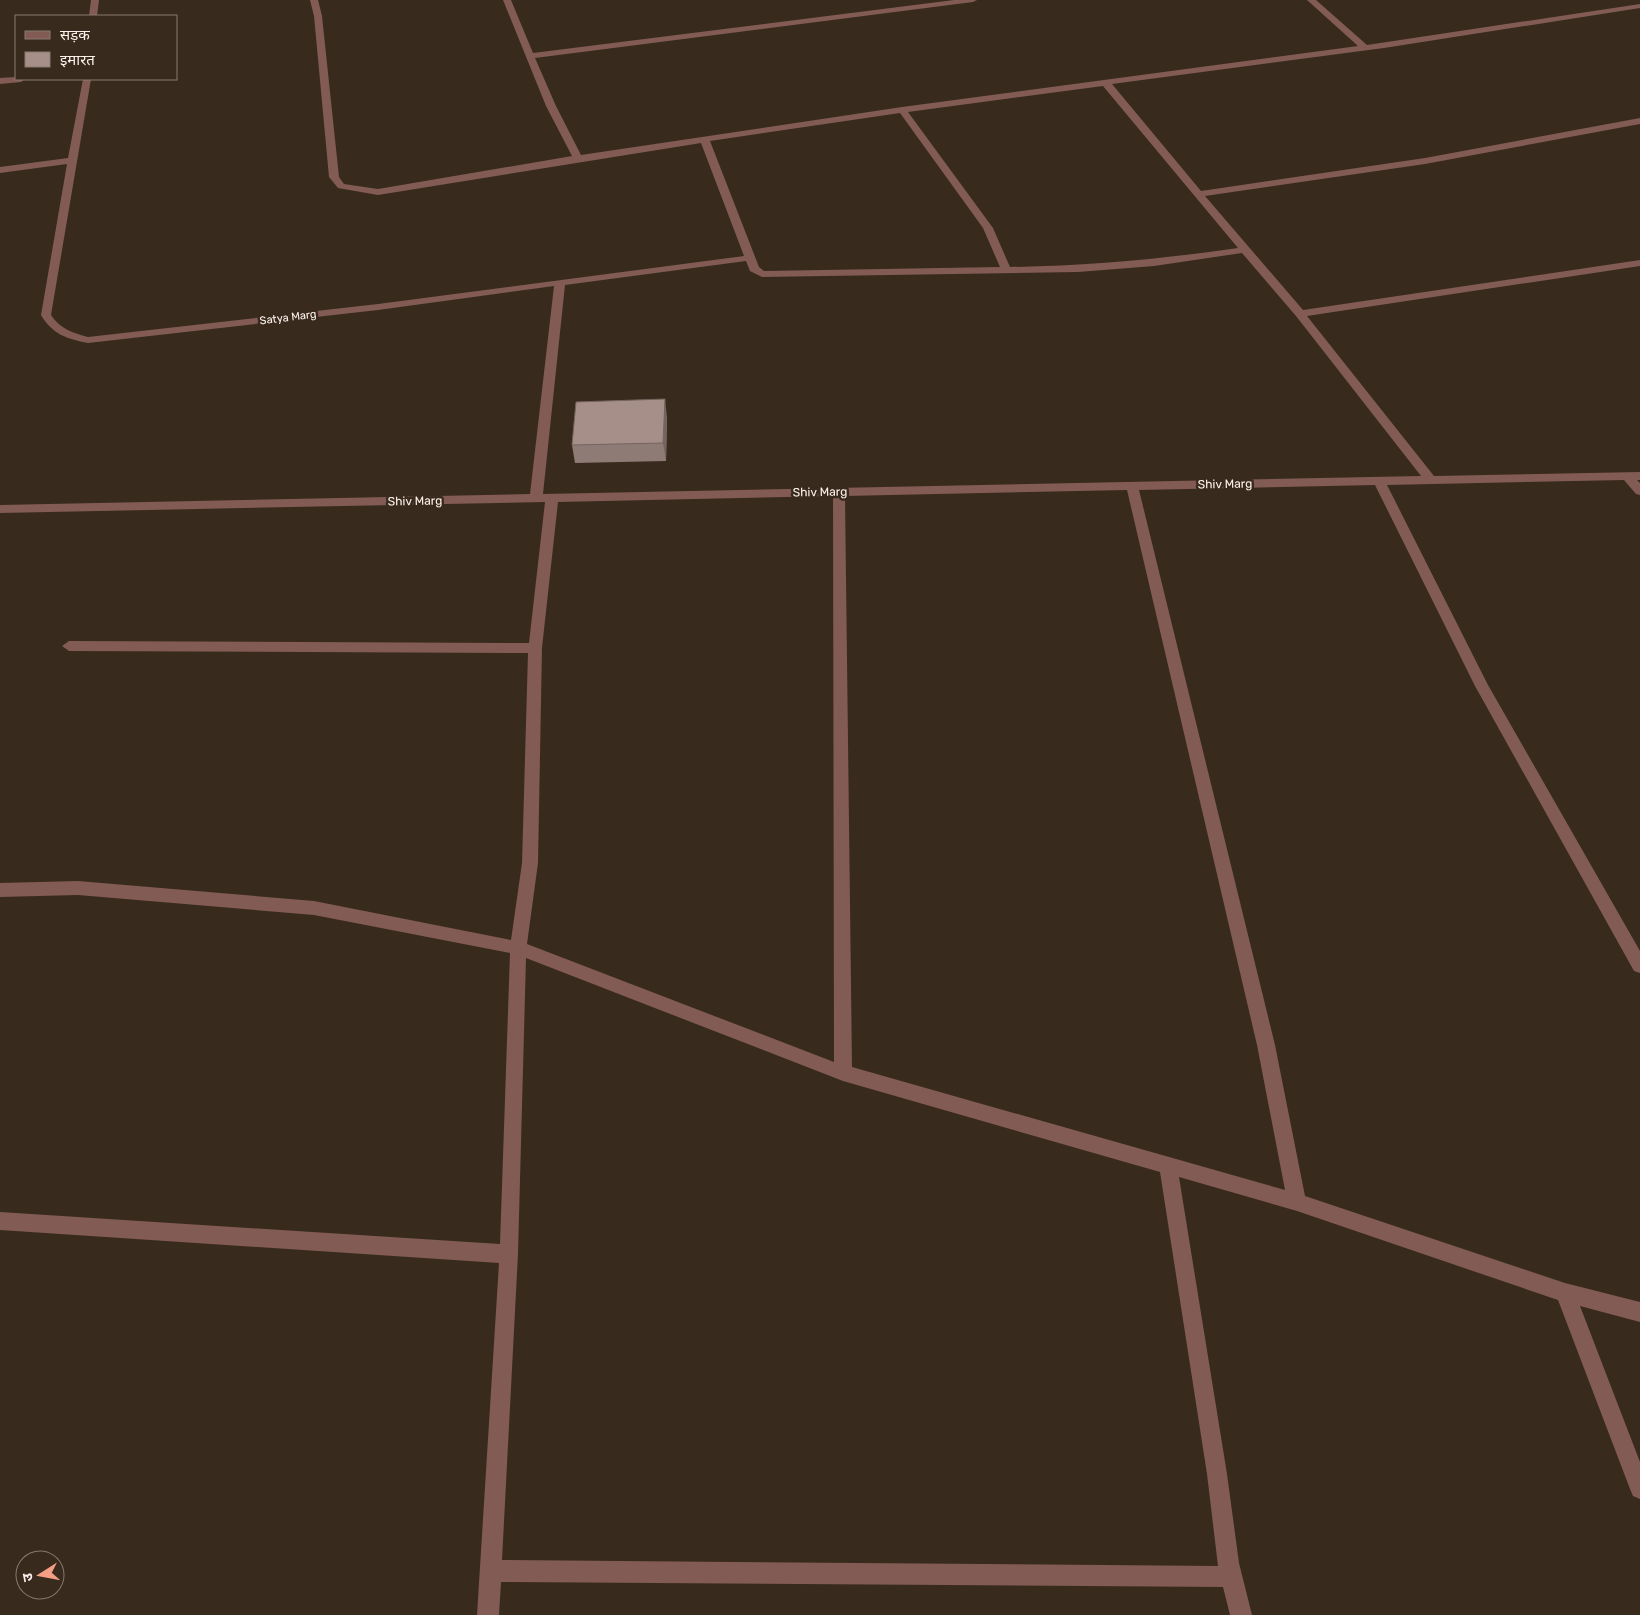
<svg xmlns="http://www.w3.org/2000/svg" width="1640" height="1615" font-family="Rubik,'Noto Sans Devanagari',sans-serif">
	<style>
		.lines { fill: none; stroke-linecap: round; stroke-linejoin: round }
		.minor { fill: #815b54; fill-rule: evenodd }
		.wall { fill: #8f7b75 }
		.shaded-wall { fill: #74645f }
		.building { fill: #a68f88; stroke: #74645f }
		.labels { text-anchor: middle; stroke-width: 5; stroke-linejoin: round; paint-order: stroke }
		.far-street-label { font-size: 11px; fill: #fdf2eb; stroke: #392a1e }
		.street-label { font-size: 12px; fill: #fdf2eb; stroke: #392a1e }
	</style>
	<rect width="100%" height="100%" fill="#392a1e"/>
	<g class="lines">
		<path class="minor" d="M 91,0 L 99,0 L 97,16 L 89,16 Z
			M 310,0 L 318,0 L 322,16 L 339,177 L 344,184 L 378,189 L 572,156 L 546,106 L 503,0 L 511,0 L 533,53 L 954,0 L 977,0 L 973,2 L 535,58 L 556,106 L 581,155 L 902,107 L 1358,46 L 1307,0 L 1316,0 L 1367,45 L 1640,4 L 1640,8 L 1384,48 L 1112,84 L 1201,191 L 1425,158 L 1640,118 L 1640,124 L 1425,164 L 1205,196 L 1303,310 L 1640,260 L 1640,266 L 1307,316 L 1434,476 L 1640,472 L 1640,480 L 1637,480 L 1640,483 L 1640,495 L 1636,494 L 1624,480 L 1387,485 L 1488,685 L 1640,951 L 1640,973 L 1634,971 L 1475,686 L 1375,485 L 1139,490 L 1275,1045 L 1305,1196 L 1565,1283 L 1640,1302 L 1640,1322 L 1580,1306 L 1640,1462 L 1640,1499 L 1633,1496 L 1630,1489 L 1558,1300 L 1297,1211 L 1179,1177 L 1227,1474 L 1239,1563 L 1252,1615 L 1230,1615 L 1223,1587 L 501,1582 L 499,1615 L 477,1615 L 499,1263 L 0,1230 L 0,1212 L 500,1244 L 510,953 L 314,915 L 78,895 L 0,897 L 0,883 L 78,881 L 314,901 L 511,940 L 522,863 L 528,653 L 69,651 L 62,646 L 69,641 L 529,643 L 545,502 L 0,513 L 0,505 L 530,494 L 554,286 L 378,310 L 88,343 C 67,339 52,334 41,315 L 67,164 L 0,173 L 0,167 L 68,158 L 83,79 L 91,79 L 51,315 C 60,329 73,333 88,337 L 378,304 L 744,256 L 701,143 L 378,195 L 338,188 L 329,177 L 314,16 ZM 1103,86 L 1238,248 C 1162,259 1087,266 1010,267 L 993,228 L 908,112 ZM 900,113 L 983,228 L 1000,267 L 764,271 L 759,267 L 710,141 ZM 1242,253 L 1296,316 L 1421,476 L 543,494 L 565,285 L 746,261 L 750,271 L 762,277 L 1078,272 L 1154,266 ZM 1127,490 L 1257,1045 L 1285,1190 L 852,1067 L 845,496 ZM 833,496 L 834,1062 L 527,944 L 538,863 L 542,648 L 558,502 ZM 526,958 L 843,1081 L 1160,1172 L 1207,1474 L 1218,1566 L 502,1560 L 518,1254 Z
			M 16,77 L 16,79 L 25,79 L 21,82 L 0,84 L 0,78 Z"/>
	</g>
	<path class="wall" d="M 667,417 L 666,461 L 575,463 L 572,445 Z"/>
	<path class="shaded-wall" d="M 665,399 L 667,417 L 666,461 L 663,443 Z"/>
	<path class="building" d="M 665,399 L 663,443 L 572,445 L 576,402 Z"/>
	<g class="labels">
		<g class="far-street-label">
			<text transform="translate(288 317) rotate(-7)" y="4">Satya Marg</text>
		</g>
		<g class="street-label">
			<text transform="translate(1225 484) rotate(-1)" y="4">Shiv Marg</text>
			<text transform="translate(820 492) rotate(-1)" y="4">Shiv Marg</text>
			<text transform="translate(415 501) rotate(-1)" y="4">Shiv Marg</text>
		</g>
	</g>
	<rect x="15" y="15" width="162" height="65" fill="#392a1e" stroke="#877a70"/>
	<rect x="25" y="31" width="25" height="8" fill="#815b54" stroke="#877a70"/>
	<text x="60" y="40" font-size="15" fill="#fdf2eb">सड़क</text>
	<rect x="25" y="52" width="25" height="15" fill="#a68f88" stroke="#877a70"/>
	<text x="60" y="65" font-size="15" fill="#fdf2eb">इमारत</text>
	<g transform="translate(40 1575) rotate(259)"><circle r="24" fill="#392a1e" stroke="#877a70"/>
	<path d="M0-4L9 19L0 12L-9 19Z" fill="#f49e86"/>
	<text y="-8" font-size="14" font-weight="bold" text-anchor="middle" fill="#fdf2eb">उ</text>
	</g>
</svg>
